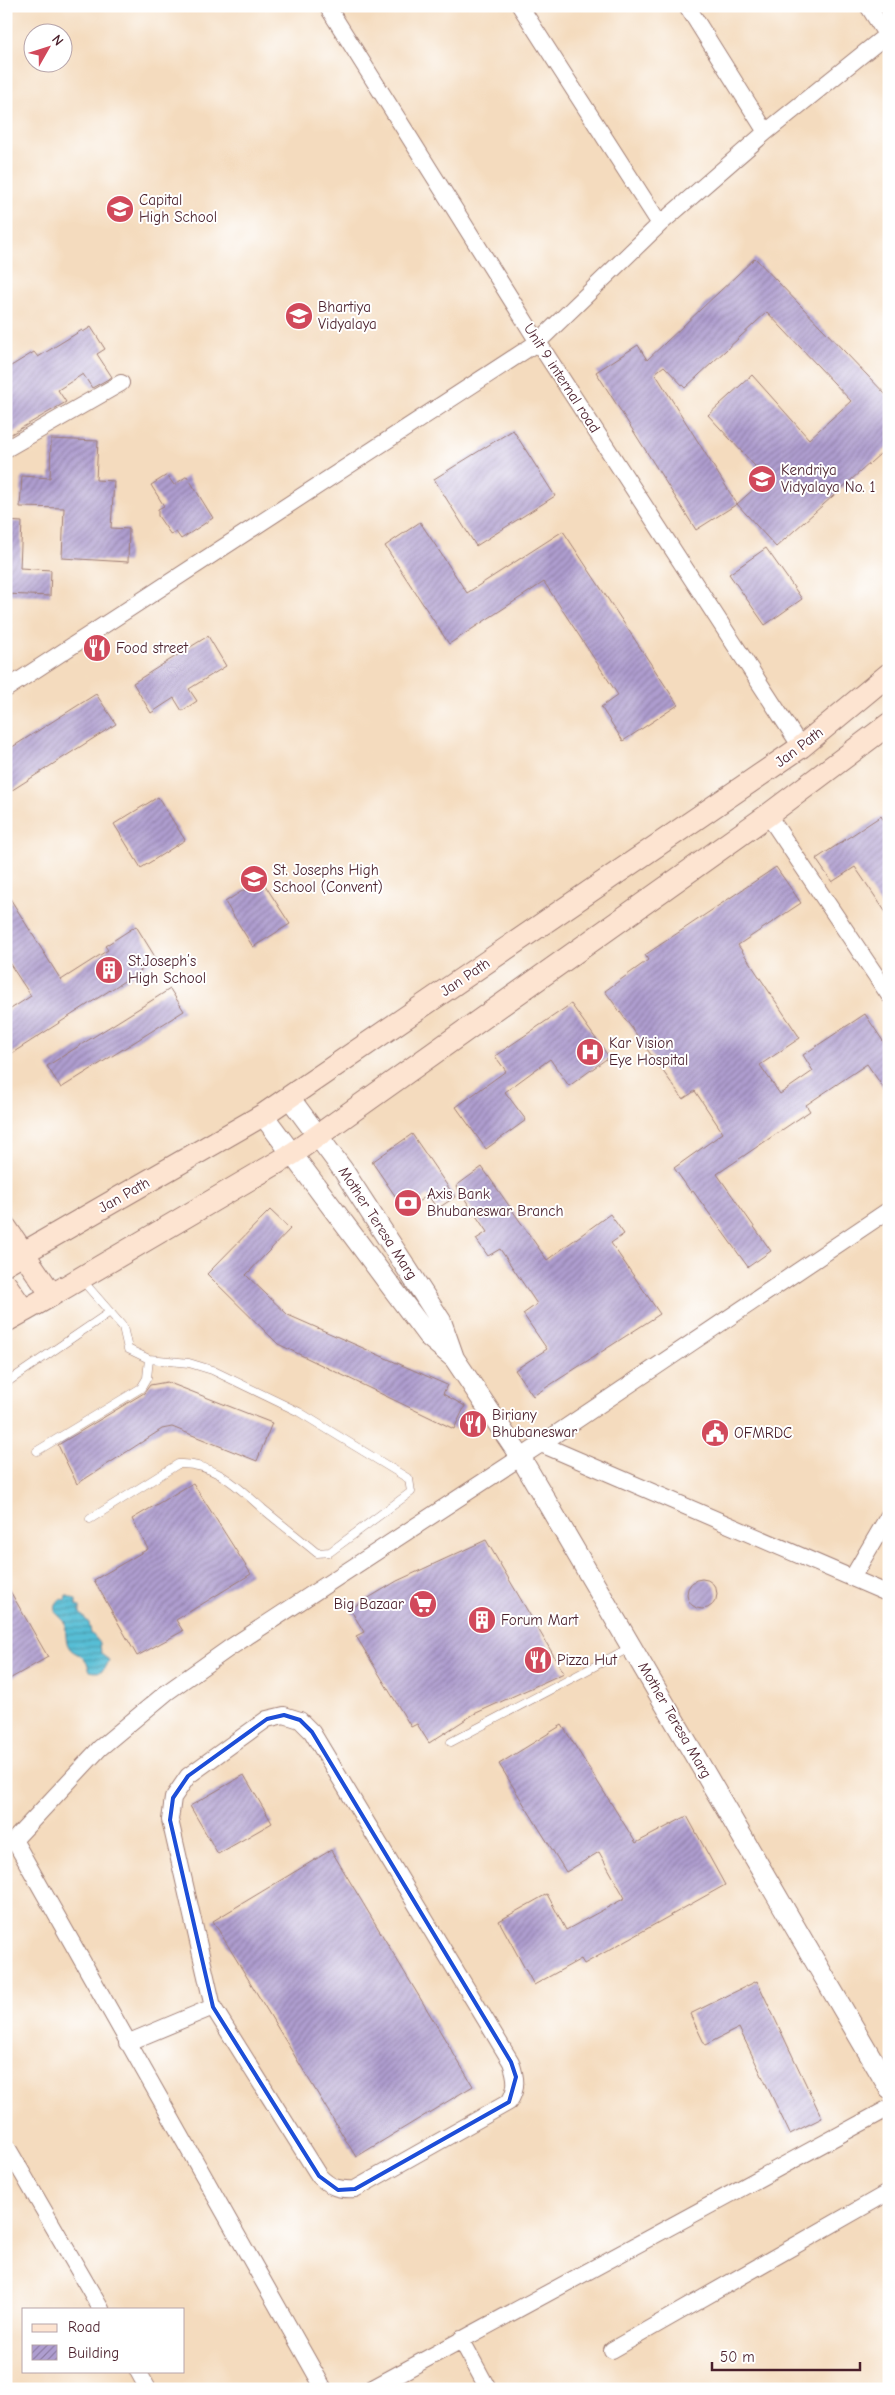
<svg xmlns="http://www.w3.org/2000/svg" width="895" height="2395" font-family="'Comic Neue',sans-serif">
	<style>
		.water { fill: url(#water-rules); stroke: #506e80 }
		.building { fill: url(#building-hatch); fill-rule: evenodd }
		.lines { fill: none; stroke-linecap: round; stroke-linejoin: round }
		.service-casing { stroke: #9f7d74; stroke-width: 9 }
		.minor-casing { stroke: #9f7d74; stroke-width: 18 }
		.tertiary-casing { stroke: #9f7d74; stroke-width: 22 }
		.secondary-casing { stroke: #9f7d74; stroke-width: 24 }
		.service { stroke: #fff; stroke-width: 8 }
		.minor { stroke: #fff; stroke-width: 16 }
		.tertiary { stroke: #fff; stroke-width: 20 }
		.secondary { stroke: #fde4d1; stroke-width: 22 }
		.marked { fill: none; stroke: #1d4ed8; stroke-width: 4; stroke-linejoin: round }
		.labels { text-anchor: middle; stroke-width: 4; stroke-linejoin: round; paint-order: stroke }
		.poi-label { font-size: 15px; fill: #4a1f2b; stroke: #fff; text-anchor: start }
		.street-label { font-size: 15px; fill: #4a1f2b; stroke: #fff }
	</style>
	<defs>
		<pattern id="water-rules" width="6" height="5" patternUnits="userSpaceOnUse" patternTransform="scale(1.25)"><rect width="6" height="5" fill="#57bed5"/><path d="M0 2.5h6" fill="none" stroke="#4a9aad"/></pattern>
		<pattern id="building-hatch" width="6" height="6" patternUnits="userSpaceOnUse" patternTransform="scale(1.25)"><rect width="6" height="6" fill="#ae9dcf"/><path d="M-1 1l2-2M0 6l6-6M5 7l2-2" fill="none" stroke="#907fa8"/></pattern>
	</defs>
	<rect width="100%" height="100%" fill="#fff"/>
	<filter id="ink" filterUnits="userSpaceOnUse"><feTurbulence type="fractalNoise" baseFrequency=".02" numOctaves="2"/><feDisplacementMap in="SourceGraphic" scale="10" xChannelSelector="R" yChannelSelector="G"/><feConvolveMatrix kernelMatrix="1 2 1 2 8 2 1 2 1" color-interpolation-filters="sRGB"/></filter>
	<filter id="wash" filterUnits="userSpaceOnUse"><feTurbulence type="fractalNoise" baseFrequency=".0096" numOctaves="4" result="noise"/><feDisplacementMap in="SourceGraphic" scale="20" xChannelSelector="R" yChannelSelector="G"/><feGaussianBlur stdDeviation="1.12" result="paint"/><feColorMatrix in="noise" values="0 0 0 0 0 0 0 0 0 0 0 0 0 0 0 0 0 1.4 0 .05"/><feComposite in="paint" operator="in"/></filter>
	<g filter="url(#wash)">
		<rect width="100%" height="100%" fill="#f4dbbe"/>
		<path class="water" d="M 66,1595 L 76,1600 L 76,1606 L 80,1607 L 80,1613 L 89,1623 L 91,1633 L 100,1643 L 101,1654 L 109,1660 C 106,1670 100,1674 90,1671 C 82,1643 63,1664 66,1623 L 55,1612 L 56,1604 L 60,1599 L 65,1600 Z"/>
		<g id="blocks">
			<path class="building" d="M 755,258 L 889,398 L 889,446 L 776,547 L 737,504 L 696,530 L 596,372 L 638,345 L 647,360 ZM 767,312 L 851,401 L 809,439 L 752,375 L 708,415 L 766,478 L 737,504 L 655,373 L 664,366 L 685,388 Z
				M 91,327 L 105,349 L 97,354 L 112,377 L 92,388 L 83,374 L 58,390 L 66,402 L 6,437 L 6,369 L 34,352 L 38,357 L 82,330 L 83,332 Z
				M 513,430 L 555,496 L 476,546 L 434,479 Z
				M 51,439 L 98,441 L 96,480 L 114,481 L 111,528 L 129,529 L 128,562 L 62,558 L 64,508 L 20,507 L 22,476 L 50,478 Z
				M 167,475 L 174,485 L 187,476 L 213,518 L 181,539 L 176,532 L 171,535 L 158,516 L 158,509 L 164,506 L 151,485 Z
				M 6,521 L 22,522 L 20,568 L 51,570 L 50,596 L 6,594 Z
				M 420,522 L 467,593 L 563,531 L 678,705 L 623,741 L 601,707 L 618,695 L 544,582 L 449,644 L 385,546 Z
				M 766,548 L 802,599 L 765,625 L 729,574 Z
				M 208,636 L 226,666 L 189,689 L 197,701 L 182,711 L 174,698 L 151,713 L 133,683 Z
				M 96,694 L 116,724 L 6,794 L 6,751 Z
				M 158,797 L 185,840 L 141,868 L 114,824 Z
				M 881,816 L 889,828 L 889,917 L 855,867 L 832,882 L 816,859 Z
				M 776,867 L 801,903 L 738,945 L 800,1038 L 760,1065 L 780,1094 L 813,1071 L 803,1055 L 865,1014 L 889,1050 L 889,1096 L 867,1064 L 806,1105 L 810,1111 L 717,1174 L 771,1251 L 748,1267 L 693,1191 L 691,1192 L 674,1168 L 723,1133 L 695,1091 L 683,1099 L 605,991 L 648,960 L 645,955 Z
				M 261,879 L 290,924 L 253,947 L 225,902 Z
				M 6,892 L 61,980 L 108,950 L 105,946 L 136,926 L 157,960 L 6,1057 L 6,1012 L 31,996 L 6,958 Z
				M 170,989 L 184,1011 L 61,1088 L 47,1066 Z
				M 571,1004 L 609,1057 L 569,1086 L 550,1059 L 505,1092 L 526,1120 L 486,1149 L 456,1107 L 506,1071 L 495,1056 Z
				M 412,1134 L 455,1197 L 437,1209 L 428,1195 L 418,1202 L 411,1192 L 398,1200 L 372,1162 Z
				M 482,1167 L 547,1260 L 610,1214 L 624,1234 L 611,1243 L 660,1314 L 533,1396 L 515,1370 L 547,1349 L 523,1314 L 537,1304 L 500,1249 L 488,1256 L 476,1239 L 487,1232 L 456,1186 Z
				M 270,1210 L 290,1229 L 246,1275 L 288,1315 L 447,1385 L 443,1394 L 465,1406 L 454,1429 L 278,1344 L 207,1274 Z
				M 167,1382 L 272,1423 L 257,1461 L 172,1427 L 162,1429 L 77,1484 L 58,1445 L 144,1393 L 150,1385 Z
				M 193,1483 L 251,1574 L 176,1620 L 183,1631 L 137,1656 L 94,1580 L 148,1549 L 132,1519 Z
				M 486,1540 L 564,1673 L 474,1714 L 429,1743 L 417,1724 L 411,1727 L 356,1636 L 364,1632 L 350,1609 L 397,1581 Z
				M687 1594a15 15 0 1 1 30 0a15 15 0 1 1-30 0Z
				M 6,1584 L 48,1657 L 6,1681 Z
				M 562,1725 L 636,1843 L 687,1816 L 725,1885 L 584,1964 L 581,1959 L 534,1985 L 499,1921 L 547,1894 L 566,1930 L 625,1898 L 599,1852 L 566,1872 L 499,1764 Z
				M 244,1775 L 272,1823 L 218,1854 L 190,1806 Z
				M 331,1850 L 473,2086 L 356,2157 L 213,1921 Z
				M 757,1981 L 822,2118 L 790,2134 L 739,2028 L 705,2045 L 690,2014 Z"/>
		</g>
	</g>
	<g filter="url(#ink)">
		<use href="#blocks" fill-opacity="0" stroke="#9f7d74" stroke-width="1"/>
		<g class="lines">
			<defs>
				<path id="service" d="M 82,1280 L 123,1327 L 128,1349 L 149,1359 L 189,1363 L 212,1370 L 299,1412 L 409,1479 L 411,1492 L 330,1552 L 317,1553 C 299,1538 281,1524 263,1509 C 238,1487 214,1462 178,1464 L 90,1519
					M 6,1383 L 110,1312
					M 37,1451 L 141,1388 L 147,1378 L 149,1359
					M 451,1742 L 631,1647"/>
				<path id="minor" d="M 327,6 L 538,342 L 801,747
					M 520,6 L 660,224
					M 687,6 L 766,132
					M 868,6 L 889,39
					M 6,449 L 121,383
					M 6,689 L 538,342 L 660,224 L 766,132 L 889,33
					M 768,815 L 889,995
					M 541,1444 L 889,1210
					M 852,1578 L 889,1515
					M 14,1840 L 324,2389
					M 6,1844 L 14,1840 L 100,1748 L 166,1693 L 228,1649 L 541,1444 L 889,1594
					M 127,2043 L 213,2007 L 319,2176 C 331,2188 339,2190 355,2189 L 509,2102 C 518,2088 516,2077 511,2062 L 312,1732 L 300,1720 L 284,1715 L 267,1719 L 188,1776 L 173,1798 L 170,1820 L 213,2007
					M 6,2145 L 101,2309
					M 461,2339 L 488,2389
					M 612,2350 L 889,2192
					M 138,2371 L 148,2389
					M 371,2389 L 889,2108"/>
				<path id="tertiary" d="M 289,1097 L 343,1170 L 441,1321 L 454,1358
					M 263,1115 L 428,1336 L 454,1358 L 521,1458 L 889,2088"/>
				<path id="secondary" d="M 6,1228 L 52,1295 L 24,1311 L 6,1285
					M 6,1263 L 263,1115 L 801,747 L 889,674
					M 52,1295 L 292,1154 L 768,815 L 889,724
					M 6,1321 L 24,1311"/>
			</defs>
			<use href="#service" class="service-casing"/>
			<use href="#minor" class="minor-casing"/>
			<use href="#tertiary" class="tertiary-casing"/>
			<use href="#secondary" class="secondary-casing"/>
			<use href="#service" class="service"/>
			<use href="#minor" class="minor"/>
			<use href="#tertiary" class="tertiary"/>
			<use href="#secondary" class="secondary"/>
		</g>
	</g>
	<path class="marked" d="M 284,1715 L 300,1720 L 312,1732 L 511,2062 L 516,2077 L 509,2102 L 355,2189 L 338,2190 L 319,2176 L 213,2007 L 170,1820 L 173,1798 L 188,1776 L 267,1719 Z"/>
	<defs>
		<symbol id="school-disc" viewBox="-11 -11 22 22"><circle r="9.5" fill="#d1495b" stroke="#fff"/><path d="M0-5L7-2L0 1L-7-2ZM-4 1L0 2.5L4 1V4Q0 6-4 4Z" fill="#fff"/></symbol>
		<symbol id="restaurant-disc" viewBox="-11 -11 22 22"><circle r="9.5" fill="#d1495b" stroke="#fff"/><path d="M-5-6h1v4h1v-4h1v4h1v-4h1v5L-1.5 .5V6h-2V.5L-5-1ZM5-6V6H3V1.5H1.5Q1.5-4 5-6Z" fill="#fff"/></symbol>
		<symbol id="building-disc" viewBox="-11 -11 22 22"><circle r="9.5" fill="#d1495b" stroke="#fff"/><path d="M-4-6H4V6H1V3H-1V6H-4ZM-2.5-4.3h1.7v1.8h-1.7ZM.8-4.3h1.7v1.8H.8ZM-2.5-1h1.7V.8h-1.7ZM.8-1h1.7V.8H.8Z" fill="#fff"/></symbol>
		<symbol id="hospital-disc" viewBox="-11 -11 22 22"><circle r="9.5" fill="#d1495b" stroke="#fff"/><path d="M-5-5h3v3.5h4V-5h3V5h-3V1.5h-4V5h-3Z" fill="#fff"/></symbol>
		<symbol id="bank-disc" viewBox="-11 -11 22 22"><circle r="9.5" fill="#d1495b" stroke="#fff"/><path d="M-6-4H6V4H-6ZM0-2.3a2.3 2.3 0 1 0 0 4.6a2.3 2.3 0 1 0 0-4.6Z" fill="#fff"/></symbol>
		<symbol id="civic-disc" viewBox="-11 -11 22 22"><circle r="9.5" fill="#d1495b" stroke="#fff"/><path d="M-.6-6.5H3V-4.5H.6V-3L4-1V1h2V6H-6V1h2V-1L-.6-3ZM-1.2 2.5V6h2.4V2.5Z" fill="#fff"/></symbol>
		<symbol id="supermarket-disc" viewBox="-11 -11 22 22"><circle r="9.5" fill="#d1495b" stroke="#fff"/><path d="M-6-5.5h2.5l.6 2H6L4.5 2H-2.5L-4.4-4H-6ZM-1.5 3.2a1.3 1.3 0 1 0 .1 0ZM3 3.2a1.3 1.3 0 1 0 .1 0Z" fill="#fff"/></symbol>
	</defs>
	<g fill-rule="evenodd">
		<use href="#school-disc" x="104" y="193" width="32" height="32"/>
		<use href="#school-disc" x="283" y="300" width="32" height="32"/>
		<use href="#school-disc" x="746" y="463" width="32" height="32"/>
		<use href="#restaurant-disc" x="81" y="632" width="32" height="32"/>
		<use href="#school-disc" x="238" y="863" width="32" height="32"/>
		<use href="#building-disc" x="93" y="954" width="32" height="32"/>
		<use href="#hospital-disc" x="574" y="1036" width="32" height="32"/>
		<use href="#bank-disc" x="392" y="1187" width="32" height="32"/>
		<use href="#restaurant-disc" x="457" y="1408" width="32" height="32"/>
		<use href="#civic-disc" x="699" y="1417" width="32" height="32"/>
		<use href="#supermarket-disc" x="407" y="1588" width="32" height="32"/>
		<use href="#building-disc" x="466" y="1604" width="32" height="32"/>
		<use href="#restaurant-disc" x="522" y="1644" width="32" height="32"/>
	</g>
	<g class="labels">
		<g class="poi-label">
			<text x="139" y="205">Capital<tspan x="139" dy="17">High School</tspan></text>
			<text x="318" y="312">Bhartiya<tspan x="318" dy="17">Vidyalaya</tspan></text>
			<text x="781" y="475">Kendriya<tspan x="781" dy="17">Vidyalaya No. 1</tspan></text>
			<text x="116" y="653">Food street</text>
			<text x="273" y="875">St. Josephs High<tspan x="273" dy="17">School (Convent)</tspan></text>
			<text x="128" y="966">St.Joseph’s<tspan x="128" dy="17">High School</tspan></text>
			<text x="609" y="1048">Kar Vision<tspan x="609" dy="17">Eye Hospital</tspan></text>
			<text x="427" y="1199">Axis Bank<tspan x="427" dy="17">Bhubaneswar Branch</tspan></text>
			<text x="492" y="1420">Biriany<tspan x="492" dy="17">Bhubaneswar</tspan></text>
			<text x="734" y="1438">OFMRDC</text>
			<text x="404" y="1609" text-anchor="end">Big Bazaar</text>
			<text x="501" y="1625">Forum Mart</text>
			<text x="557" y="1665">Pizza Hut</text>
		</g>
		<g class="street-label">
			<text transform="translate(562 378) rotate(57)" y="5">Unit 9 internal road</text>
			<text transform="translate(799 747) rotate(-37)" y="5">Jan Path</text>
			<text transform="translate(465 977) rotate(-34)" y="5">Jan Path</text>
			<text transform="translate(124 1195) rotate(-30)" y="5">Jan Path</text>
			<text transform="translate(378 1223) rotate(57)" y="5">Mother Teresa Marg</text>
			<text transform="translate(675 1720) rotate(60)" y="5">Mother Teresa Marg</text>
		</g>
	</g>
	<rect width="895" height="2395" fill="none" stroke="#fff" stroke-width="25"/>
	<rect x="22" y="2308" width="162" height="65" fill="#ffffff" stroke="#b7a5aa"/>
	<rect x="32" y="2324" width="25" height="8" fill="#fde4d1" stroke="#b7a5aa"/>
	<text x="68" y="2332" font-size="15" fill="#4a1f2b">Road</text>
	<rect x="32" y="2345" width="25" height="15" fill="url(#building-hatch)" stroke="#b7a5aa"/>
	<text x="68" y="2358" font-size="15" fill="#4a1f2b">Building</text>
	<g transform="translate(48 48) rotate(51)"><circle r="24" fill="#ffffff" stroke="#b7a5aa"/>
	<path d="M0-4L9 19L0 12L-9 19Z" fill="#d1495b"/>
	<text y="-8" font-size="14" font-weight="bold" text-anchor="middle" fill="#4a1f2b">N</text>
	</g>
	<path d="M712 2362v8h148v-8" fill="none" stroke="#4a1f2b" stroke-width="2.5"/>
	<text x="720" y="2362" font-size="15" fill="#4a1f2b" stroke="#ffffff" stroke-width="4" paint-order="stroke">50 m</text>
</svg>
